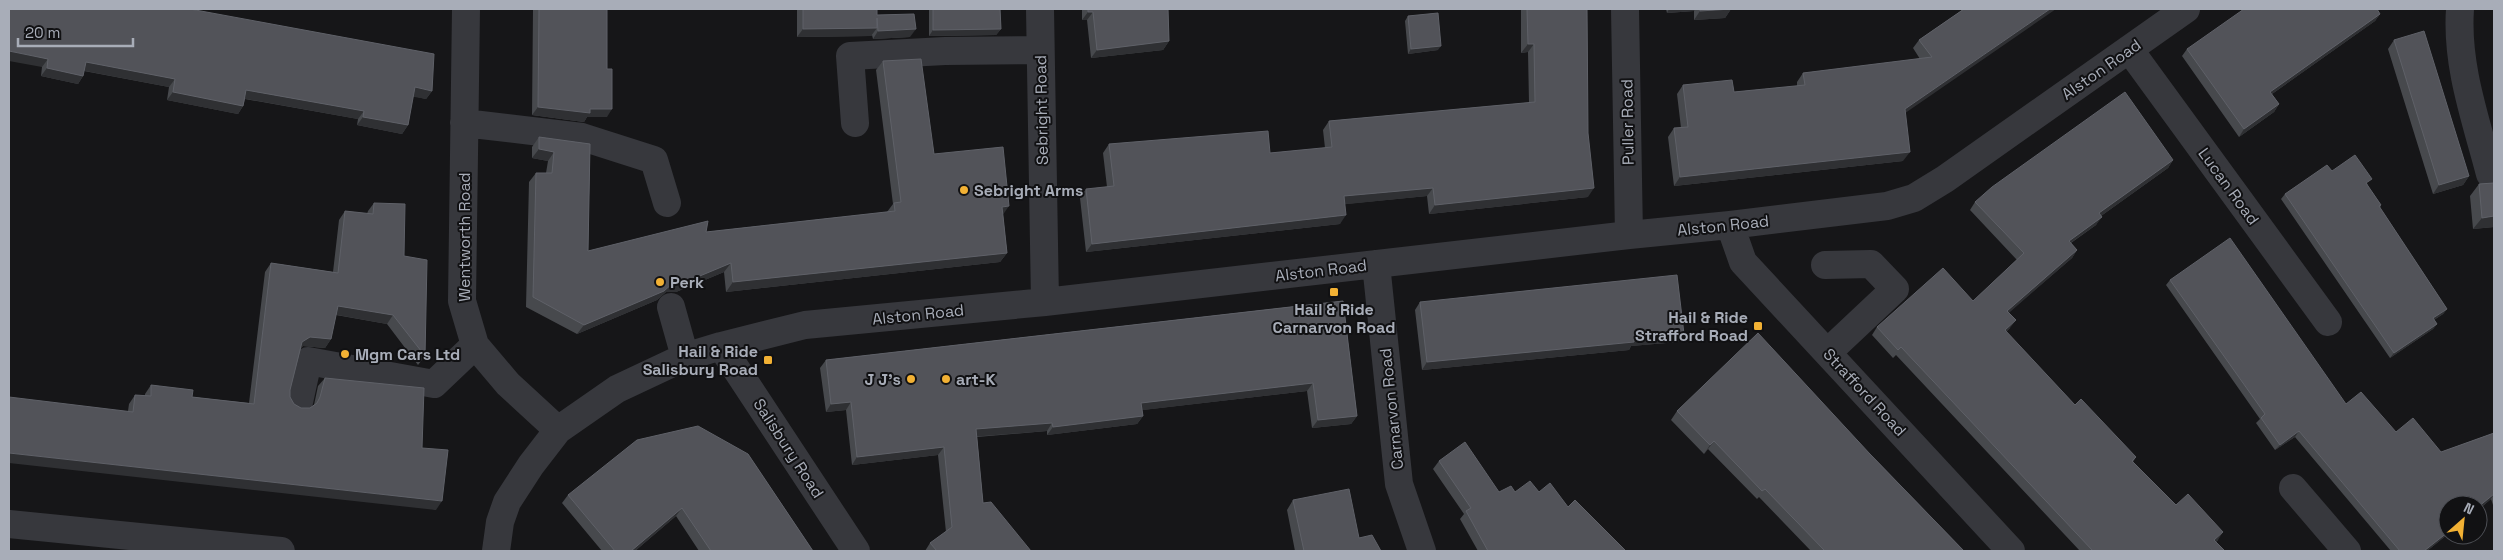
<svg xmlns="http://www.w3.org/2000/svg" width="2503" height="560" font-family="'Space Grotesk',sans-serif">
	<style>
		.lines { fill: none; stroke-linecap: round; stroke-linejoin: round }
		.minor { stroke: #37383d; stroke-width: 28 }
		.wall { fill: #47494d }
		.shaded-wall { fill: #2f3033 }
		.building { fill: #525359; stroke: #5f6168 }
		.poi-dot { fill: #f2b134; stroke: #111113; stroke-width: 2 }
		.labels { text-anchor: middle; stroke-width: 4; stroke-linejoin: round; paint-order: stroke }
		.street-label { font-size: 16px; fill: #a8adb8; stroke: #111113 }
		.poi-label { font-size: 16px; font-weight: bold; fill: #a8adb8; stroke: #111113; text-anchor: start }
	</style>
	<rect width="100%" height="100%" fill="#161618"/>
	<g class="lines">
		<path class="minor" d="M 466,9 L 462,301 L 475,345 L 508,384 L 558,430
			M 1040,9 L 1045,302
			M 1625,9 L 1629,235
			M 2460,9 C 2456,66 2476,120 2490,174
			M 2129,49 L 2328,322
			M 464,123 L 582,137 L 654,160 L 667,203
			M 855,123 L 850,56 L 945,51 L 1040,50
			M 1730,225 L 1743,262 L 2011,551
			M 1376,264 L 1399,484 L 1422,551
			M 1825,265 L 1871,264 L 1895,289 L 1828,352
			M 671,307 L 685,357
			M 721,346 L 856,551
			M 299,402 L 308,361 L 434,384 L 475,345
			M 2293,488 L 2347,551
			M 9,524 L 281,551
			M 496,551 L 500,522 L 507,502 L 531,465 L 558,430 L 617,389 L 685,357 L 721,346 L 805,325 L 1045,302 L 1629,235 L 1730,225 L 1887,206 L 1914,198 L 1945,179 L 2186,9"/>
	</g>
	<path class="wall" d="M 9,9 L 432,91 L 426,99 L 413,96 L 408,125 L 402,134 L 357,125 L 358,119 L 245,99 L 243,106 L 238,114 L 167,100 L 169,87 L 84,71 L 83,76 L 78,84 L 41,76 L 42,67 Z
		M 533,9 L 607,9 L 607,117 L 587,117 L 584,122 L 532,115 Z
		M 797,9 L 877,9 L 877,15 L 910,37 L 873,39 L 872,35 L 871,36 L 797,37 Z
		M 929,9 L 1000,9 L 1001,29 L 996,35 L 929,36 Z
		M 1082,9 L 1168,9 L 1169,41 L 1163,50 L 1091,58 L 1087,20 L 1082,20 Z
		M 1521,9 L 1587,9 L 1588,197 L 1429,214 L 1427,196 L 1345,204 L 1340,224 L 1086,252 L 1080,198 L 1086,189 L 1107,187 L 1103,153 L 1109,144 L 1270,153 L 1325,148 L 1323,130 L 1329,121 L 1529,103 L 1528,52 L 1521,53 Z
		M 1666,9 L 1731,9 L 1725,18 L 1694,20 L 1694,11 L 1667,13 Z
		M 1964,9 L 1905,114 L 1903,161 L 1674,186 L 1668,137 L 1674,128 L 1681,128 L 1677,94 L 1683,85 L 1734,92 L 1797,86 L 1797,82 L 1803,73 L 1920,59 L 1913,48 L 1919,40 Z
		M 2380,14 L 2375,21 L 2272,94 L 2279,104 L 2274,112 L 2239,137 L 2182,56 L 2187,49 Z
		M 1408,16 L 1438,50 L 1408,54 L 1405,21 Z
		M 2394,40 L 2469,176 L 2463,185 L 2433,194 L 2388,49 Z
		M 883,61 L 934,154 L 1003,215 L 1007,253 L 1000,262 L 726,292 L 724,272 L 676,292 L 666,292 L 657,300 L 577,334 L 526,307 L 529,182 L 536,173 L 546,173 L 548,161 L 532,158 L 532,147 L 539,137 L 590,144 L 588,251 L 706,232 L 887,212 L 893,204 L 876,70 Z
		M 2173,160 L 2168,168 L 2101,216 L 2096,225 L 2071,243 L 2077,250 L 2072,258 L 2009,312 L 2010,328 L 2006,332 L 2075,405 L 2136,457 L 2133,462 L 2176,505 L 2218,540 L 2216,542 L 2225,551 L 2080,551 L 1896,355 L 1893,358 L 1872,335 L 1877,327 L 1973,301 L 2017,260 L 1970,210 L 1975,202 Z
		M 2332,171 L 2368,184 L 2367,185 L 2381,205 L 2380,208 L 2447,309 L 2443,314 L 2434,320 L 2437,324 L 2433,329 L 2390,358 L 2281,199 L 2285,194 Z
		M 2494,183 L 2494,227 L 2473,229 L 2470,196 L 2479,184 Z
		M 374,203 L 404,256 L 425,356 L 418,365 L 387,324 L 336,315 L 331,339 L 325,348 L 303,346 L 301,348 L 290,390 L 290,397 L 294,404 L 301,408 L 310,408 L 314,405 L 318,386 L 325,378 L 422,448 L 436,510 L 128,411 L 129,404 L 135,395 L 145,396 L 145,394 L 151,385 L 192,397 L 249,403 L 265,272 L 271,263 L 333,272 L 339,220 L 345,211 L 367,214 L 368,211 Z
		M 2170,280 L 2346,404 L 2396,432 L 2441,452 L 2494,433 L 2494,508 L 2491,499 L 2478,510 L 2478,505 L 2448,505 L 2448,534 L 2427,551 L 2391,551 L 2295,437 L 2275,450 L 2256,423 L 2260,419 L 2166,285 Z
		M 1343,301 L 1357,416 L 1351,424 L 1312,428 L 1307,391 L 1142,410 L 1143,416 L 1137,424 L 1047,435 L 1047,431 L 977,437 L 983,503 L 1031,551 L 925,551 L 930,543 L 946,532 L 938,455 L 852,465 L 846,410 L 826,412 L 820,368 L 826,360 Z
		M 1420,302 L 1678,342 L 1631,346 L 1629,350 L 1422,370 L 1415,310 Z
		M 1677,411 L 1870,454 L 1964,551 L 1811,551 L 1759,497 L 1757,499 L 1708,449 L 1704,454 L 1671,420 Z
		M 748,454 L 813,551 L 699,551 L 676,516 L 635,551 L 602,551 L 562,503 L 568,495 Z
		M 1439,461 L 1499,492 L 1539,492 L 1568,507 L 1626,551 L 1478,551 L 1460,519 L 1464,514 L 1433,469 Z
		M 1293,500 L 1359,538 L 1381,551 L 1295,551 L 1287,510 Z"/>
	<path class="shaded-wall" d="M 1669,9 L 1695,9 L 1694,11 L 1667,13 Z
		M 1731,9 L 1725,18 L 1694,20 L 1700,11 Z
		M 2050,9 L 2056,9 L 1898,118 L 1905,109 Z
		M 1088,12 L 1093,12 L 1087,20 L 1082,20 Z
		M 2380,14 L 2375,21 L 2265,99 L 2270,92 Z
		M 877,28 L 871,36 L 797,37 L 803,29 Z
		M 916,29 L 910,37 L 873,39 L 878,31 Z
		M 1001,29 L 996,35 L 929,36 L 933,30 Z
		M 1169,41 L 1163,50 L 1091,58 L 1097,50 Z
		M 1528,44 L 1534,44 L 1528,52 L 1521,53 Z
		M 1441,46 L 1438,50 L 1408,54 L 1411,49 Z
		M 9,51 L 48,59 L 42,67 L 9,61 Z
		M 86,62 L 175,79 L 169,87 L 80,70 Z
		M 47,68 L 83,76 L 78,84 L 41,76 Z
		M 415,87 L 432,91 L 426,99 L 409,96 Z
		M 246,90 L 364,111 L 358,119 L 241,98 Z
		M 173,92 L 243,106 L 238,114 L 167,100 Z
		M 2279,104 L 2274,112 L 2239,137 L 2244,129 Z
		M 538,107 L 590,109 L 612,109 L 607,117 L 587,117 L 584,122 L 532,115 Z
		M 363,117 L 408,125 L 402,134 L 357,125 Z
		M 539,149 L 554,152 L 548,161 L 532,158 Z
		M 1910,152 L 1903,161 L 1674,186 L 1680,177 Z
		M 2173,160 L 2168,168 L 2094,221 L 2099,213 Z
		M 2469,176 L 2463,185 L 2433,194 L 2439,185 Z
		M 1433,188 L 1427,196 L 1338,205 L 1344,196 Z
		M 1594,188 L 1588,197 L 1429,214 L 1435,205 Z
		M 1009,206 L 1002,216 L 1002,207 Z
		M 1346,215 L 1340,224 L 1086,252 L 1092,244 Z
		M 2494,216 L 2494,227 L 2473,229 L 2482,218 Z
		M 2102,217 L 2096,225 L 2063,248 L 2069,241 Z
		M 2077,250 L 2072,258 L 2002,319 L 2007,311 Z
		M 1007,253 L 1000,262 L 726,292 L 733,282 Z
		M 731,263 L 724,272 L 676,292 L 666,292 L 657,300 L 577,334 L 584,325 L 673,283 Z
		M 338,306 L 393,315 L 387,324 L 332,314 Z
		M 2447,309 L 2443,314 L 2429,323 L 2433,318 Z
		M 2016,320 L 2010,328 L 1999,338 L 2005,330 Z
		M 2437,324 L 2433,329 L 2390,358 L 2394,353 Z
		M 1684,334 L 1678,342 L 1631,346 L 1629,350 L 1422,370 L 1427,362 Z
		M 310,337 L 331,339 L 325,348 L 303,346 L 296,351 L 302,342 Z
		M 1313,383 L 1307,391 L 1135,411 L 1141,403 Z
		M 851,402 L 846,410 L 826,412 L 831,404 Z
		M 1143,416 L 1137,424 L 1047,435 L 1053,427 Z
		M 1357,416 L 1351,424 L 1312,428 L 1318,420 Z
		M 1052,423 L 1047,431 L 970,437 L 976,429 Z
		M 2299,431 L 2295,437 L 2275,450 L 2280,445 Z
		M 1714,441 L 1708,449 L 1704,454 L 1710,445 Z
		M 944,447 L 938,455 L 852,465 L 857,457 Z
		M 9,453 L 442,501 L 436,510 L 9,463 Z
		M 2494,494 L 2491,499 L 2478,510 L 2478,507 Z
		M 682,508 L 676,516 L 635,551 L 631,551 Z
		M 2223,532 L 2218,540 L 2209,548 L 2214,540 Z
		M 2448,532 L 2448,534 L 2427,551 L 2424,551 Z"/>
	<path class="building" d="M 9,9 L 190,9 L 434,54 L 432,91 L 415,87 L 408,125 L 363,117 L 364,111 L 246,90 L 243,106 L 173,92 L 175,79 L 86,62 L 83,76 L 47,68 L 48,59 L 9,51 Z
		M 539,9 L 607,9 L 607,69 L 612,69 L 612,109 L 590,109 L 590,113 L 538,107 Z
		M 803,9 L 877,9 L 877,15 L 914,14 L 916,29 L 878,31 L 877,18 L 877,28 L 803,29 Z
		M 933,9 L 1000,9 L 1001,29 L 933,30 Z
		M 1088,9 L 1168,9 L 1169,41 L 1097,50 L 1093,12 L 1088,12 Z
		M 1527,9 L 1587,9 L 1588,133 L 1594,188 L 1435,205 L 1433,188 L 1344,196 L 1346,215 L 1092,244 L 1086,189 L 1114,186 L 1109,144 L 1268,131 L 1270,153 L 1332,147 L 1329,121 L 1535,102 L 1534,44 L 1528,44 Z
		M 1700,9 L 1731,9 L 1700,11 Z
		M 1964,9 L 2050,9 L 1905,109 L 1910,152 L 1680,177 L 1674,128 L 1688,127 L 1683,85 L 1732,80 L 1734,92 L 1805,85 L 1803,73 L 1932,57 L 1919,40 Z
		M 2244,9 L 2377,9 L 2380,14 L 2270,92 L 2279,104 L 2244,129 L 2187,49 Z
		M 1438,13 L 1441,46 L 1411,49 L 1408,16 Z
		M 2424,31 L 2469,176 L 2439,185 L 2394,40 Z
		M 921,59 L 934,154 L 1003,147 L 1009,206 L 1002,207 L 1007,253 L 733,282 L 731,263 L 683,283 L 673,283 L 664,291 L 584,325 L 533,297 L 536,173 L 552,173 L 554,152 L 539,149 L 539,137 L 590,144 L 588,251 L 708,221 L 706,232 L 895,211 L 894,203 L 901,202 L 883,61 Z
		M 2125,92 L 2173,160 L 2099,213 L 2102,217 L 2069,241 L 2077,250 L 2007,311 L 2016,320 L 2005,330 L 2075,405 L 2081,399 L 2136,457 L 2132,461 L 2176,505 L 2188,494 L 2223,532 L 2214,540 L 2225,551 L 2093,551 L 1901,347 L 1898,350 L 1877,327 L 1943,268 L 1973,301 L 2024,253 L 1975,202 L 1992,187 Z
		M 2355,155 L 2372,179 L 2366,183 L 2381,205 L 2379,206 L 2447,309 L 2433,318 L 2437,324 L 2394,353 L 2285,194 L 2327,165 L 2332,171 Z
		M 2494,183 L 2494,216 L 2482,218 L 2479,184 Z
		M 374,203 L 405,204 L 404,256 L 427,260 L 425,356 L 393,315 L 338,306 L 331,339 L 310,337 L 302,342 L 290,390 L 290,397 L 294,404 L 301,408 L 310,408 L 317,403 L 320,397 L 325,378 L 424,388 L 422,448 L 448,450 L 442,501 L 9,453 L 9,397 L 133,412 L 135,395 L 151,396 L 151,385 L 193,390 L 192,397 L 254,404 L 271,263 L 338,273 L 345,211 L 373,214 Z
		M 2230,238 L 2346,404 L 2361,392 L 2396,432 L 2413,418 L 2441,452 L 2494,433 L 2494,494 L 2478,507 L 2478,505 L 2448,505 L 2448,532 L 2424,551 L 2400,551 L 2299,431 L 2280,445 L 2261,418 L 2265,414 L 2170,280 Z
		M 1677,275 L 1684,334 L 1634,339 L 1634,342 L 1427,362 L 1420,302 Z
		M 1343,301 L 1357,416 L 1318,420 L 1313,383 L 1141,403 L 1143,416 L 1053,427 L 1052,423 L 976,429 L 983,503 L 991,502 L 1031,551 L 937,551 L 930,543 L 952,527 L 944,447 L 857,457 L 851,402 L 831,404 L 826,360 Z
		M 1758,333 L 1870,454 L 1964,551 L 1825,551 L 1765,489 L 1762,491 L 1714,441 L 1710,445 L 1677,411 Z
		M 698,426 L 748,454 L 813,551 L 711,551 L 682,508 L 631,551 L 615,551 L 568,495 L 637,440 Z
		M 1465,442 L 1499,492 L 1511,486 L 1515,492 L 1530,481 L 1539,492 L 1550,483 L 1568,507 L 1575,500 L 1626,551 L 1488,551 L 1466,511 L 1471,508 L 1439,461 Z
		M 1349,489 L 1359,538 L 1372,535 L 1381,551 L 1304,551 L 1293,500 Z"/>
	<g class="poi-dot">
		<circle cx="964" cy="190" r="5"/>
		<circle cx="660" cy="282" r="5"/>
		<rect x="1329" y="287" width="10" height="10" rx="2.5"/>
		<rect x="1753" y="321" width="10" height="10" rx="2.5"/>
		<circle cx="345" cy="354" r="5"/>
		<rect x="763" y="355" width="10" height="10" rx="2.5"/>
		<circle cx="911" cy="379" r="5"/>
		<circle cx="946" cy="379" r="5"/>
	</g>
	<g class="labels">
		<g class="street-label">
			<text transform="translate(2101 69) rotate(-35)" y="6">Alston Road</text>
			<text transform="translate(1041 110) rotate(-91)" y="6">Sebright Road</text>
			<text transform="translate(1627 122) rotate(-91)" y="6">Puller Road</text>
			<text transform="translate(2229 186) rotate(54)" y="6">Lucan Road</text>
			<text transform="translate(1723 225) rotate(-6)" y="6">Alston Road</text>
			<text transform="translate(464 237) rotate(-90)" y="6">Wentworth Road</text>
			<text transform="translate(1321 270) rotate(-7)" y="6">Alston Road</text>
			<text transform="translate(918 314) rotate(-6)" y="6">Alston Road</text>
			<text transform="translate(1865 392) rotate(47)" y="6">Strafford Road</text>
			<text transform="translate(1391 409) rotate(-96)" y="6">Carnarvon Road</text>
			<text transform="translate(789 448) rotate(57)" y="6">Salisbury Road</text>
		</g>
		<g class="poi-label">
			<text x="974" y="196">Sebright Arms</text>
			<text x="670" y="288">Perk</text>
			<text x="1334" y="315" text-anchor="middle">Hail &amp; Ride<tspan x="1334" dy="18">Carnarvon Road</tspan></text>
			<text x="1748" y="323" text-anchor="end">Hail &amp; Ride<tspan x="1748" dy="18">Strafford Road</tspan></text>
			<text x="758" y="357" text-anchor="end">Hail &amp; Ride<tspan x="758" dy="18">Salisbury Road</tspan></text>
			<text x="355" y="360">Mgm Cars Ltd</text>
			<text x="901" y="385" text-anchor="end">J J's</text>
			<text x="956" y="385">art-K</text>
		</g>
	</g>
	<rect width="2503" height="560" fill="none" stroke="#a8adb8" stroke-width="20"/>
	<g transform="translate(2463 520) rotate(27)"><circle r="24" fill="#111113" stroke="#4d4f55"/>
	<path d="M0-4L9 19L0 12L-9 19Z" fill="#f2b134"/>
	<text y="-8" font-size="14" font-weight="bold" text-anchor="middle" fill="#a8adb8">N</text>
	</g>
	<path d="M18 38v8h115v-8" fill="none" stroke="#a8adb8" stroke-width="2.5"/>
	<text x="25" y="38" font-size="15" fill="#a8adb8" stroke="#111113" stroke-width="4" paint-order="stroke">20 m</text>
</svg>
